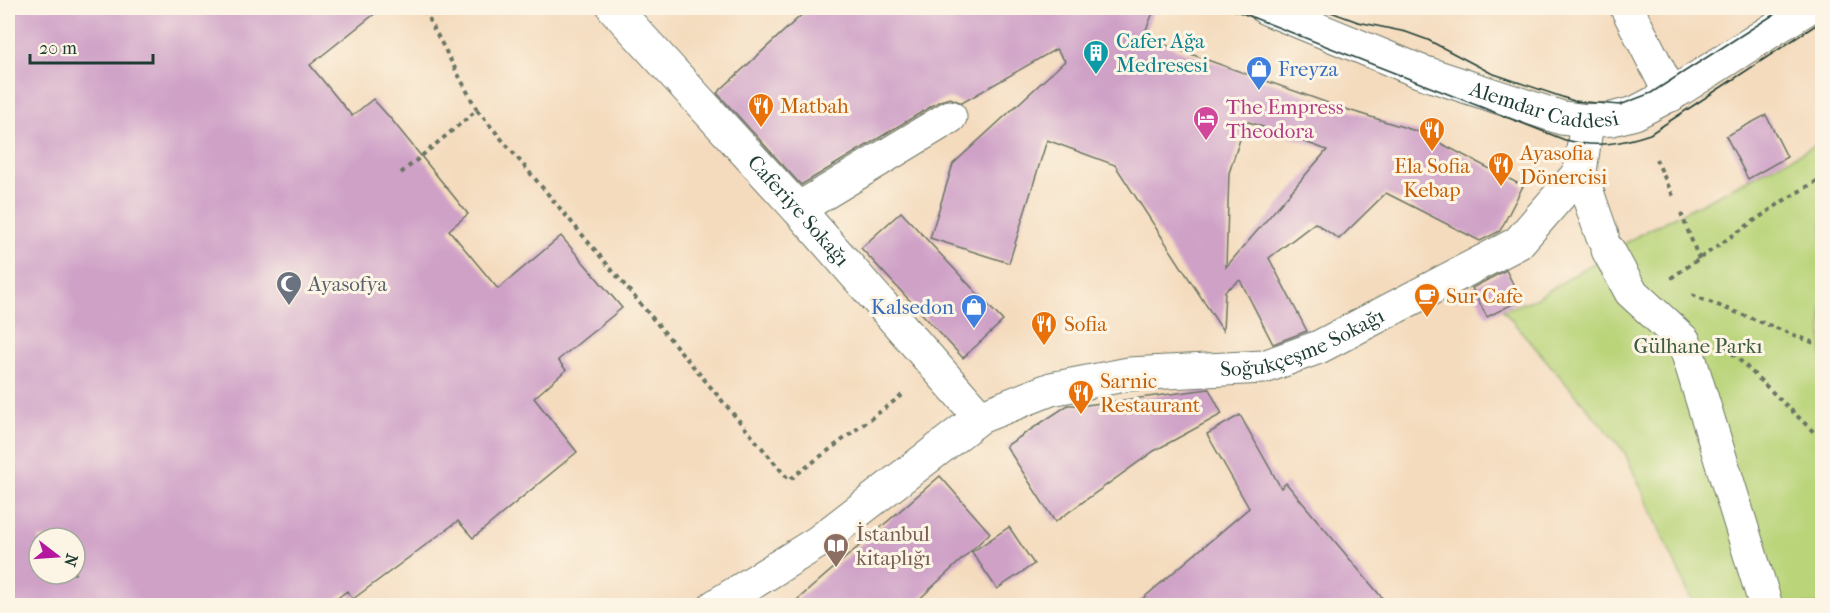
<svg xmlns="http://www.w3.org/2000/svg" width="1830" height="613" font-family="'IM FELL French Canon',serif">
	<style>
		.green { fill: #b9d479; stroke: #6c8856; stroke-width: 1.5 }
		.building { fill: #cfa1c7; fill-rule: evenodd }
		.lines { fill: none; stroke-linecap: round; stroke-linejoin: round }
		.minor-casing { stroke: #6a7464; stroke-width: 35 }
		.path { stroke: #6a7464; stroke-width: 4; stroke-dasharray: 4.5 4.5; stroke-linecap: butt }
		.minor { stroke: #fff; stroke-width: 33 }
		.tram { stroke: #1f3d34; stroke-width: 1.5 }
		.labels { text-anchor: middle; stroke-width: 6; stroke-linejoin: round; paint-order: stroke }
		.culture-label { font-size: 21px; fill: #0d838f; stroke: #fcf5e5; text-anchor: start }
		.shop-label { font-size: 21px; fill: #366cbe; stroke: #fcf5e5; text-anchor: start }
		.street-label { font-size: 21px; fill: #1f3d34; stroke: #fcf5e5 }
		.food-label { font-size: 21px; fill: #c56008; stroke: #fcf5e5; text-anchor: start }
		.hotel-label { font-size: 21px; fill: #b23c85; stroke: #fcf5e5; text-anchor: start }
		.worship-label { font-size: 21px; fill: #5b616d; stroke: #fcf5e5; text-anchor: start }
		.park-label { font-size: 21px; fill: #3e5b42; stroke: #fcf5e5 }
		.education-label { font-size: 21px; fill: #785e54; stroke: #fcf5e5; text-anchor: start }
	</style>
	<rect width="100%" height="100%" fill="#fcf5e5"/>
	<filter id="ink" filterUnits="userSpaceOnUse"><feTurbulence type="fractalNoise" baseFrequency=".0167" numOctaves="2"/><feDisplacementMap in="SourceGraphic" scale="12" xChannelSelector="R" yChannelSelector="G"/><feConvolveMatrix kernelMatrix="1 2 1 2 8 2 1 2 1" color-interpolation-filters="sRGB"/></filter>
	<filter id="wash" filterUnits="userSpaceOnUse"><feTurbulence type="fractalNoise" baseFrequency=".008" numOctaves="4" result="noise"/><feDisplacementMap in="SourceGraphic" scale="24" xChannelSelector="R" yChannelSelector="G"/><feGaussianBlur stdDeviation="1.35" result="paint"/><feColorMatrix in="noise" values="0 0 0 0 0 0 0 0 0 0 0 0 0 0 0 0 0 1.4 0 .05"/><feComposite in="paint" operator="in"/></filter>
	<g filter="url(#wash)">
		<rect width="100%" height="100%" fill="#f4dbbe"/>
		<path class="green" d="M 1822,142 L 1822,605 L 1694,605 L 1624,451 L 1503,310 L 1535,299 L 1639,235 Z"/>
		<g id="blocks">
			<path class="building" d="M 8,8 L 382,8 L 310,65 L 352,116 L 373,99 L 391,119 L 468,214 L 449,230 L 498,289 L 561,236 L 622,308 L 558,360 L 566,370 L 534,398 L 577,452 L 473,538 L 458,521 L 353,599 L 347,591 L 327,606 L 8,606 ZM 39,538 L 75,538 L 75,574 L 39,574 Z
				M 809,8 L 1155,8 L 1143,37 L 1342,108 L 1419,132 L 1523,186 L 1500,231 L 1480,241 L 1386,193 L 1339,239 L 1315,223 L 1269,258 L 1307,331 L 1273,344 L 1240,280 L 1225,291 L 1223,331 L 1115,165 L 1047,140 L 1009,263 L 930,238 L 953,164 L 1065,61 L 1056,49 L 962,103 L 950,98 L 940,101 L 801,185 L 717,93 ZM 1246,121 L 1327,150 L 1226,267 L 1229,173 Z
				M 1766,115 L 1787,157 L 1748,179 L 1726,136 Z
				M 901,212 L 1003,321 L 963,358 L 861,248 Z
				M 1506,270 L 1521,300 L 1487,317 L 1472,288 Z
				M 1209,389 L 1222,414 L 1154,451 L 1055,522 L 1006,446 L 1068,405 L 1086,405 Z
				M 1240,415 L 1281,488 L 1286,483 L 1389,606 L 1134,606 L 1249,508 L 1207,434 Z
				M 940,476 L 990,533 L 912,606 L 790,606 Z
				M 1009,527 L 1034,564 L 997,589 L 972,552 Z"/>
		</g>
	</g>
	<g filter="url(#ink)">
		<use href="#blocks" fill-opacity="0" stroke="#6a7464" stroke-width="1.5"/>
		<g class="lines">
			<defs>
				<g id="minor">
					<path id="s1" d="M 614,8 L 798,209 L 980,417"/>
					<path id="s2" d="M 1266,8 L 1419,71 L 1562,118 L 1587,121 L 1612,119 L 1635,113 L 1677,91 L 1807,8"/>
					<path d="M 1627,8 L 1671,95"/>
					<path d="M 1587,121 L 1580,172 L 1602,235"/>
					<path d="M 798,209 L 950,117"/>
					<path d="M 1608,250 L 1631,292 L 1684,341 L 1766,606"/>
					<path id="s3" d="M 715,606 L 818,542 L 980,417 L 1051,389 L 1129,374 L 1264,367 L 1319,347 L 1518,243 L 1580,172"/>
				</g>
			</defs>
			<use href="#minor" class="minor-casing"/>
			<path class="path" d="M 477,110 L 789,480 L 905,393
				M 1656,159 L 1674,198
				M 401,173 L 477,110 L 423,8
				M 1681,213 L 1699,259
				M 1671,278 L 1783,201 L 1822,178
				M 1692,295 L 1822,346
				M 1726,347 L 1822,440"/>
			<use href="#minor" class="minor"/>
			<path class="tram" d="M 1229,8 L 1565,140 C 1596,148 1620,144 1650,134 L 1822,21
				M 1320,8 L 1358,22 L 1406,32 L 1428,40 L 1491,73 L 1574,101 L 1620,105 L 1651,93 L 1784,8"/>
		</g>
	</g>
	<defs>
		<symbol id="building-pin" viewBox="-11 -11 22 30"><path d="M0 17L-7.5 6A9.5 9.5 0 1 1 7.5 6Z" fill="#0f9aa8" stroke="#fcf5e5"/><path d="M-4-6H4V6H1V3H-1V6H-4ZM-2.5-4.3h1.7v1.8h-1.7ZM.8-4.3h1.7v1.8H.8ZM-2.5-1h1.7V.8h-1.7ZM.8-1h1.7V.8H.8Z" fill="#fff"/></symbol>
		<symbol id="shop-pin" viewBox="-11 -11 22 30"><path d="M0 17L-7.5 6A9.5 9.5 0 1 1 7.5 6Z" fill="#3f7fe0" stroke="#fcf5e5"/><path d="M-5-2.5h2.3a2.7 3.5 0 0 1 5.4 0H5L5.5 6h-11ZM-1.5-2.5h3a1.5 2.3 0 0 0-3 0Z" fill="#fff"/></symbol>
		<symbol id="restaurant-pin" viewBox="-11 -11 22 30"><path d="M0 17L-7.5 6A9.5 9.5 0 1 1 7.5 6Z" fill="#e8710a" stroke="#fcf5e5"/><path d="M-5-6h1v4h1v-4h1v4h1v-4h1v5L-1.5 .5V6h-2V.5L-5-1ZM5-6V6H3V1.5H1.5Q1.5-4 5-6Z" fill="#fff"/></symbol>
		<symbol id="hotel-pin" viewBox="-11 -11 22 30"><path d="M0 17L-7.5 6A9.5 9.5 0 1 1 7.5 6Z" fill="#d1479c" stroke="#fcf5e5"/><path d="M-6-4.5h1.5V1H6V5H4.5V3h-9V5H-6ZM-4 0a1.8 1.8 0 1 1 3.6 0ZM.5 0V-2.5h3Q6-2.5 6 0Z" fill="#fff"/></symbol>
		<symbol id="mosque-pin" viewBox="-11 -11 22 30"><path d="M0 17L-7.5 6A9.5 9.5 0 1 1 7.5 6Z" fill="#6b7280" stroke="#fcf5e5"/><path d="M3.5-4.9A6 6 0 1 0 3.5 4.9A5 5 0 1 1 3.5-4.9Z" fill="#fff"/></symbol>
		<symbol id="cafe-pin" viewBox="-11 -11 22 30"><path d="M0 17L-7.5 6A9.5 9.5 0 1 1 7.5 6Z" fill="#e8710a" stroke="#fcf5e5"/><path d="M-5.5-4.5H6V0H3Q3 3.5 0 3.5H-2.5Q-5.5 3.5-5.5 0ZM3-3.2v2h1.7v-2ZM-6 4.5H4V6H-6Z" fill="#fff"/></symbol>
		<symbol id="library-pin" viewBox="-11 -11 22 30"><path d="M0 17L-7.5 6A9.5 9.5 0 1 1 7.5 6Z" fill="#8d6e63" stroke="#fcf5e5"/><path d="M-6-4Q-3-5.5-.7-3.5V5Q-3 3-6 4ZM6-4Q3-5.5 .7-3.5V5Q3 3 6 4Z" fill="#fff"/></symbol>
	</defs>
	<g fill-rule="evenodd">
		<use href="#building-pin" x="1081" y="38" width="30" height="40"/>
		<use href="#shop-pin" x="1244" y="54" width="30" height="40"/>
		<use href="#restaurant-pin" x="746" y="91" width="30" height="40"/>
		<use href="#hotel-pin" x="1191" y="104" width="30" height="40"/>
		<use href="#restaurant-pin" x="1417" y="115" width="30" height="40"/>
		<use href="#restaurant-pin" x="1486" y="150" width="30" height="40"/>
		<use href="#mosque-pin" x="274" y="269" width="30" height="40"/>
		<use href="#cafe-pin" x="1412" y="281" width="30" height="40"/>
		<use href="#shop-pin" x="959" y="292" width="30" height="40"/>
		<use href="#restaurant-pin" x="1029" y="309" width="30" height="40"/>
		<use href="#restaurant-pin" x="1066" y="378" width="30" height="40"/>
		<use href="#library-pin" x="821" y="531" width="30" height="40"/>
	</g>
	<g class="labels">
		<g class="culture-label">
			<text x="1116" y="48">Cafer Ağa<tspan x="1116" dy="24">Medresesi</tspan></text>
		</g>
		<g class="shop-label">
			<text x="1278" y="76">Freyza</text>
			<text x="954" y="314" text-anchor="end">Kalsedon</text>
		</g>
		<g class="street-label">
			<text dy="7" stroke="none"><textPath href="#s2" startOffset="296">Alemdar Caddesi</textPath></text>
			<text dy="7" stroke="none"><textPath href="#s1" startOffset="274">Caferiye Sokağı</textPath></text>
			<text dy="7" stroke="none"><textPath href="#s3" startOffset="660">Soğukçeşme Sokağı</textPath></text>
		</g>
		<g class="food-label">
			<text x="780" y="113">Matbah</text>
			<text x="1520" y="160">Ayasofia<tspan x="1520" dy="24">Dönercisi</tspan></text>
			<text x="1432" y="173" text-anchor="middle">Ela Sofia<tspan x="1432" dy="24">Kebap</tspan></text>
			<text x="1446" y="303">Sur Cafe</text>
			<text x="1064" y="331">Sofia</text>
			<text x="1100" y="388">Sarnic<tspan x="1100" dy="24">Restaurant</tspan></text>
		</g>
		<g class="hotel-label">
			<text x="1226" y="114">The Empress<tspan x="1226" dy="24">Theodora</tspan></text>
		</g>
		<g class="worship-label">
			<text x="308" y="291">Ayasofya</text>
		</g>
		<g class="park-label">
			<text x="1698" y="353">Gülhane Parkı</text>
		</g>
		<g class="education-label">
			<text x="856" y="541">İstanbul<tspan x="856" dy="24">kitaplığı</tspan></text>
		</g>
	</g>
	<rect width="1830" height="613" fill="none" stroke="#fcf5e5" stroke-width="30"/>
	<g transform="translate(57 556) rotate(107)"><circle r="28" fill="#fcf5e5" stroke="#a4ab9e" stroke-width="1.5"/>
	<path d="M0-4.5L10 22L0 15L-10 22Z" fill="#b5179e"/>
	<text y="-9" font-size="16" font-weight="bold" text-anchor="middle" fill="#1f3d34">N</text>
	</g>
	<path d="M30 54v9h123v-9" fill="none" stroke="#1f3d34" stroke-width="3"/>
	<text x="39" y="54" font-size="18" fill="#1f3d34" stroke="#fcf5e5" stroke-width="4.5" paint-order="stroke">20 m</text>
</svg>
